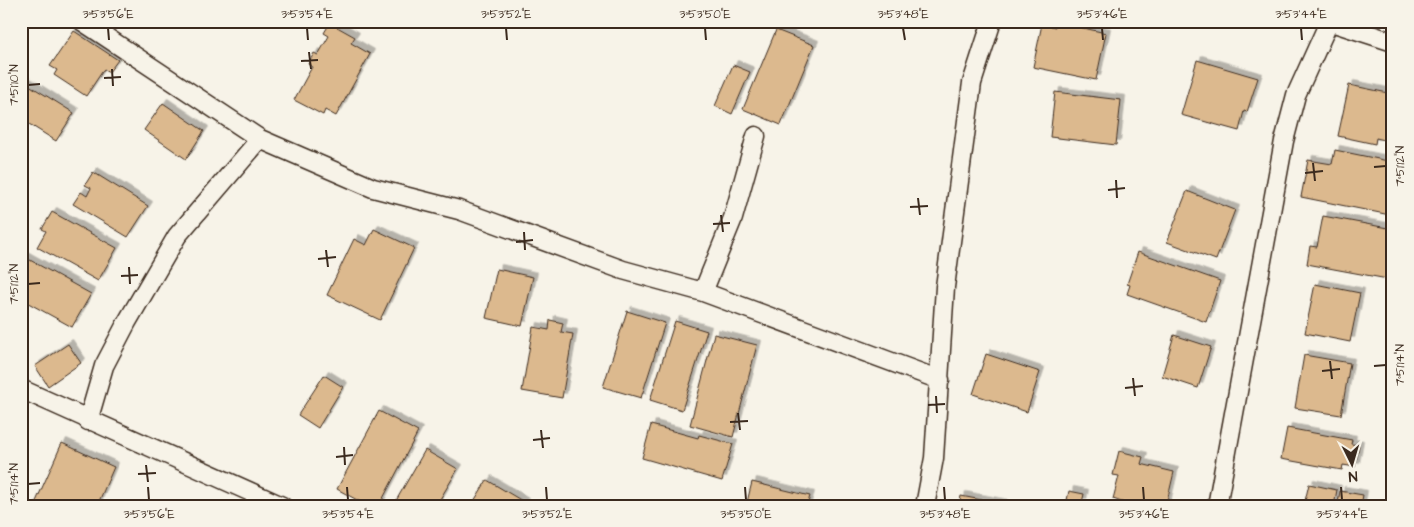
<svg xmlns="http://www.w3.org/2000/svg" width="1414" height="527" font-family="'Architects Daughter',sans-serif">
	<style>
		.building { fill: #dcb98e; stroke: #3b2a1e; filter: url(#shadow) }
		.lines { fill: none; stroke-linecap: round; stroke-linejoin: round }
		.minor-casing { stroke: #3b2a1e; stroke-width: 21 }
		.minor { stroke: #f7f3e8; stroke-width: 18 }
		.ticks { fill: none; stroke: #3b2a1e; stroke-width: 2 }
		.neatline { fill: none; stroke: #3b2a1e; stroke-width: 2 }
		.ticks-label { font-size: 12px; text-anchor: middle; fill: #3b2a1e }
	</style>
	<defs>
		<filter id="shadow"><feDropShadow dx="4.5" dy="-4.5" stdDeviation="0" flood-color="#0004"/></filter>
	</defs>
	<rect width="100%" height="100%" fill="#f7f3e8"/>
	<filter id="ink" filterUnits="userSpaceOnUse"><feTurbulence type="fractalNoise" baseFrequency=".02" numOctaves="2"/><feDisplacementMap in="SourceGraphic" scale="10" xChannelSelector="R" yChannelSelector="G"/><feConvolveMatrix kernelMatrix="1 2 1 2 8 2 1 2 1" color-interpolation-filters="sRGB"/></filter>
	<g filter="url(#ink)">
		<path class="building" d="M 1056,22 L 1106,33 L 1096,80 L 1033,67 L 1042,24 L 1055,27 Z
			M 330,23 L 355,37 L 351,43 L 370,54 L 336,116 L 325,110 L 323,115 L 294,100 L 312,67 L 308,64 L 314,53 L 318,55 L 329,36 L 324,33 Z
			M 776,30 L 814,45 L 781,125 L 743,109 Z
			M 74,31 L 118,60 L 109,72 L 104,69 L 86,96 L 54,75 L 57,70 L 50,66 Z
			M 1197,60 L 1258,78 L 1247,112 L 1244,111 L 1239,131 L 1181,115 Z
			M 733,65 L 750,72 L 732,114 L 715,106 Z
			M 21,80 L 74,113 L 56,141 L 21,119 Z
			M 1349,85 L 1393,94 L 1393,142 L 1376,138 L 1375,144 L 1338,136 Z
			M 1055,92 L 1121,100 L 1116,145 L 1050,137 Z
			M 163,103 L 204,131 L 186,159 L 144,130 Z
			M 1335,150 L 1393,162 L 1393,200 L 1390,215 L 1301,197 L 1308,160 L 1332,164 Z
			M 93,172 L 148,206 L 128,237 L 73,204 L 81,192 L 87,196 L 91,188 L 85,185 Z
			M 1187,191 L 1235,210 L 1216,260 L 1167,242 Z
			M 52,212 L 117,248 L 98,281 L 37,247 L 46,231 L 42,229 Z
			M 1323,216 L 1393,229 L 1393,280 L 1307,264 L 1310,246 L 1317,247 Z
			M 374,229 L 414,248 L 380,320 L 327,295 L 354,239 L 366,245 Z
			M 1138,252 L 1220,281 L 1206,322 L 1127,294 L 1130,285 L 1127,284 Z
			M 21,255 L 91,294 L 72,327 L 21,299 Z
			M 497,269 L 533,277 L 522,326 L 486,318 Z
			M 1315,284 L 1360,293 L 1350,342 L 1305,333 Z
			M 627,311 L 665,323 L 641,398 L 603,387 Z
			M 550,320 L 563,323 L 561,332 L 573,334 L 562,398 L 522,391 L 533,327 L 549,330 Z
			M 675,321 L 707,331 L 682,410 L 650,400 Z
			M 714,334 L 757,345 L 733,437 L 690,425 Z
			M 1174,335 L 1211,347 L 1198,388 L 1162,376 Z
			M 68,344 L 81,363 L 48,386 L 35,366 Z
			M 986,354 L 1040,372 L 1027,412 L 973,394 Z
			M 1304,355 L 1350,363 L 1341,415 L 1295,408 Z
			M 324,375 L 343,387 L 318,428 L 298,415 Z
			M 379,411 L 418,432 L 379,506 L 368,506 L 337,489 Z
			M 651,425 L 698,438 L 699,435 L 733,444 L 722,481 L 642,458 Z
			M 1287,428 L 1352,440 L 1351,444 L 1359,445 L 1355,467 L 1343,465 L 1342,470 L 1281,459 Z
			M 62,443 L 114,467 L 97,506 L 34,506 Z
			M 425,450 L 458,469 L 436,506 L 393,506 Z
			M 1119,451 L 1143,457 L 1141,464 L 1174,472 L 1166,506 L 1133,506 L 1113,499 L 1119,476 L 1113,475 Z
			M 487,480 L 524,502 L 521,506 L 471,506 Z
			M 752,482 L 810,496 L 807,506 L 746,506 Z
			M 1309,484 L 1337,490 L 1334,506 L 1305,501 Z
			M 1069,491 L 1084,494 L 1082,503 L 1067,500 Z
			M 1340,491 L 1363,495 L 1361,506 L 1338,503 Z
			M 961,496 L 1003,504 L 1003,506 L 959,506 Z"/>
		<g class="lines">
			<defs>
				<path id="minor" d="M 82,21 L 260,139 L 373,188 L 459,210 L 623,270 L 703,292 L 940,380
					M 1328,21 L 1393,42
					M 703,292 L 733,218 L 756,136
					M 21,389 L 282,506
					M 88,421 L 104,366 L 127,322 L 177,236 L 260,139
					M 925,506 L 934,458 L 945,287 L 972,83 L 992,21
					M 1217,506 L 1284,141 L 1296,95 L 1329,22"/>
			</defs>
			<use href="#minor" class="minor-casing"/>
			<use href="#minor" class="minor"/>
		</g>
	</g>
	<path class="ticks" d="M 108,28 L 109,40M 307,28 L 308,40M 506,28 L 507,40M 705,28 L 706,40M 903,28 L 905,40M 1102,28 L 1103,40M 1301,28 L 1302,40M 309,52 L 311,69M 301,61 L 318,60M 112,69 L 113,86M 104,78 L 121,77M 28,85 L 40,84M 1313,163 L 1315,181M 1374,167 L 1386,166M 1305,173 L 1323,171M 1116,180 L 1117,198M 1108,190 L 1125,188M 918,198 L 920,215M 910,207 L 928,206M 721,215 L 723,232M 713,224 L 730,223M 524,232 L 525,250M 516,242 L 533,240M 326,250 L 328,267M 318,259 L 336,257M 129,267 L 130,284M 121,276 L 138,275M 28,284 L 40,283M 1330,361 L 1332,379M 1374,366 L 1386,365M 1322,371 L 1340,369M 1133,378 L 1135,396M 1125,388 L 1143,386M 936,396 L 937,413M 928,405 L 945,404M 738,413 L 740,430M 730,422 L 748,421M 541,430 L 543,448M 533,440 L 550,438M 344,447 L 345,465M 336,457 L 353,455M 146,465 L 148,482M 138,474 L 156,473M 28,484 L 40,483M 148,487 L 149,500M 347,487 L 348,500M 546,487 L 547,500M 745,487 L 746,500M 944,487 L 945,500M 1143,487 L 1144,500M 1341,487 L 1342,500"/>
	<rect width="1414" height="527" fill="none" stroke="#f7f3e8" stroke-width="55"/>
	<g transform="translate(1352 464) rotate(175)" stroke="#f7f3e8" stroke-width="4" paint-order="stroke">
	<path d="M0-4L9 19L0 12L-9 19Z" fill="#3b2a1e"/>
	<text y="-8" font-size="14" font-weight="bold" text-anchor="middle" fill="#3b2a1e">N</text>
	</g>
	<rect x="28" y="28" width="1358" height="472" class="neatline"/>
	<g class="ticks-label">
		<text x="108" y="18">3°53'56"E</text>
		<text x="307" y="18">3°53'54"E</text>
		<text x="506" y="18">3°53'52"E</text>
		<text x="705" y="18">3°53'50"E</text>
		<text x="903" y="18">3°53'48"E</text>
		<text x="1102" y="18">3°53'46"E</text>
		<text x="1301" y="18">3°53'44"E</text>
		<text transform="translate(14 85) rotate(-90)" y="4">7°51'10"N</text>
		<text transform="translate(1400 166) rotate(-90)" y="4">7°51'12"N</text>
		<text transform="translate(14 284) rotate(-90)" y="4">7°51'12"N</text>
		<text transform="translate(1400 365) rotate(-90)" y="4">7°51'14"N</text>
		<text transform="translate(14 484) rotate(-90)" y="4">7°51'14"N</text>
		<text x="149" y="518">3°53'56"E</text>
		<text x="348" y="518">3°53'54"E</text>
		<text x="547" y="518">3°53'52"E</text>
		<text x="746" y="518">3°53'50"E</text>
		<text x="945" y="518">3°53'48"E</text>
		<text x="1144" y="518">3°53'46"E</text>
		<text x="1342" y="518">3°53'44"E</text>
	</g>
</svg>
